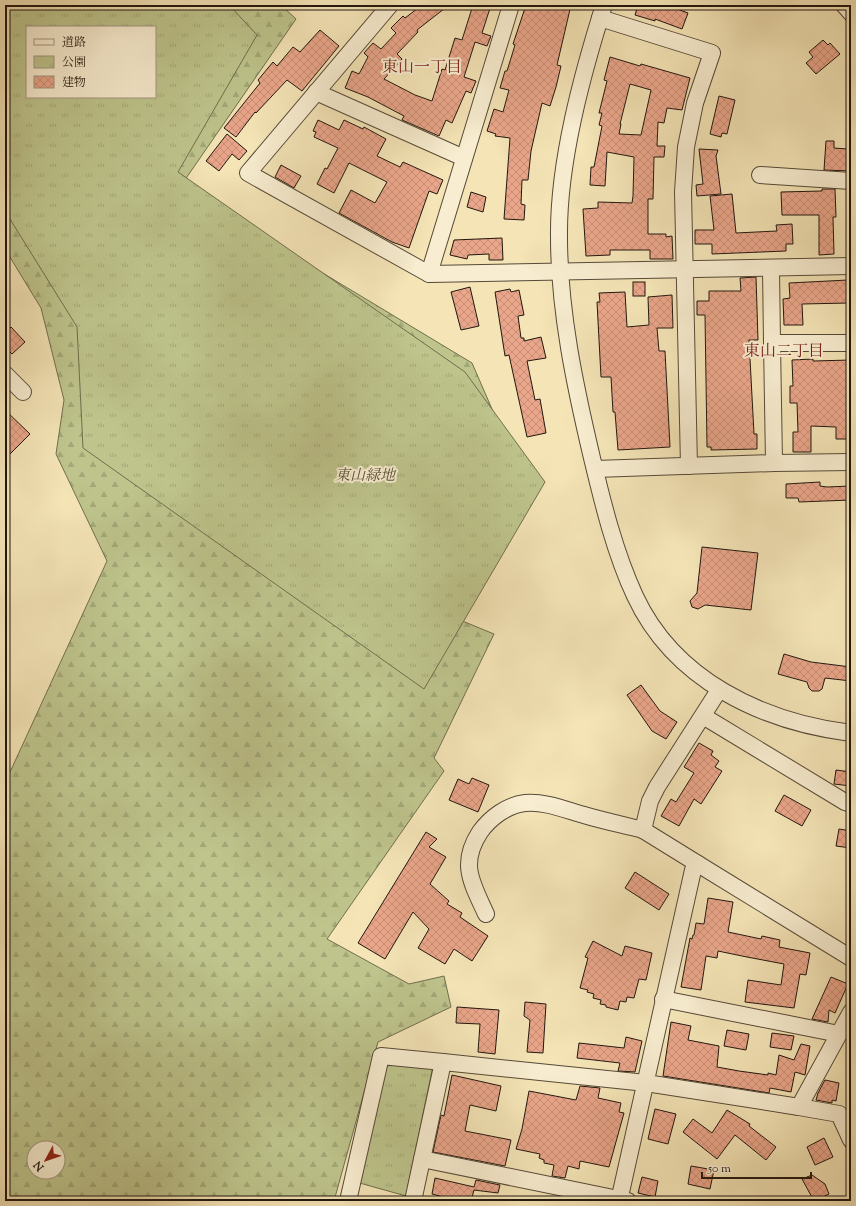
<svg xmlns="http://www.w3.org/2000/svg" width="856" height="1206" viewBox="0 0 856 1206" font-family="'Sorts Mill Goudy','Noto Serif JP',serif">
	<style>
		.forest { fill: url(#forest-firs); stroke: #706e4d; fill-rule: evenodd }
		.park { fill: url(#park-tufts); stroke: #706e4d; fill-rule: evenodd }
		.building { fill: url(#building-cross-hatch); stroke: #22170e; fill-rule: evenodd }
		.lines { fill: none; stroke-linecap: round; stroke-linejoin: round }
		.minor-casing { stroke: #564a38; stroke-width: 18 }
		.minor { stroke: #f8edd0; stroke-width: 16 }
		.labels { text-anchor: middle; stroke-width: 4; stroke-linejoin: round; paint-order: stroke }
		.park-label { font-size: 15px; font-style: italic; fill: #59543a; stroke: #f8edd0 }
		.neighbourhood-label { font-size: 16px; fill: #7a1f14; stroke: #f8edd0 }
	</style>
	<defs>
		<pattern id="forest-firs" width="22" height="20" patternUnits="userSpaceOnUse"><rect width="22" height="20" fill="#bec48c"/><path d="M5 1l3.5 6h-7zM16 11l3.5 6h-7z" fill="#a3a878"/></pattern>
		<pattern id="park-tufts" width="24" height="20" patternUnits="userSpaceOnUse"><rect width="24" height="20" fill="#bec48c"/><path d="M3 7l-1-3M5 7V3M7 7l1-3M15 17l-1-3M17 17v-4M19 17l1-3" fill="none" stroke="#a3a878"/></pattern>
		<pattern id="building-cross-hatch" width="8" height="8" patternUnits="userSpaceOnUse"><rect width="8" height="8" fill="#eaa68a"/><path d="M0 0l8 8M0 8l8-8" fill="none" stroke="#c88e76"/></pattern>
	</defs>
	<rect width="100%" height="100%" fill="#f4e4b6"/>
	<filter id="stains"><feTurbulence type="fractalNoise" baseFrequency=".005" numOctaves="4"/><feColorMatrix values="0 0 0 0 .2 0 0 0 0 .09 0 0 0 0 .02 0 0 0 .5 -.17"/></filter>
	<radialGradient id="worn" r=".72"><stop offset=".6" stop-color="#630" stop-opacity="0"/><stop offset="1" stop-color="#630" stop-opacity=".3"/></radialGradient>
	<path class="forest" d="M5,5H281L296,19L180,187L472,363L528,492L348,574L494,634L434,758L444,771L327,939L409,984L444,976L451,1007L378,1042L334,1201H5V778L11,770L107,561L56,454L64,400L41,308L5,249ZM27,27H155V97H27ZM34,1148H58V1172H34Z"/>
	<g class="park">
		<path d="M5,5H229L257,35L178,172L465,372L545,482L424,689L83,448L77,327L5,211ZM27,27H155V97H27Z"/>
		<path d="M386,1060L433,1066L406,1196L356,1182Z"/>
	</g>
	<g class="building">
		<path d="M422,5H449L417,30L418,32L397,54L402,59L384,79L415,95L432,101L442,69L445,70L455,38L462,40L473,5H491L482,33L491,36L487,46L475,42L464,77L476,81L471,93L466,91L452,123L446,120L439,136L402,120L404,116L368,97L345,88L352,71L359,74L368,57L364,53L373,43L381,49L396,33L391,28L403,16L405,18Z"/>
		<path d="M526,5H571L557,65L561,66L556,87L550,106L542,103L531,151L528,180H522L521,204L525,205L524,220L504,219L510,138L495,136L496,134L487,131L494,109L503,112L509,90L500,88L505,71H507L515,45L513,44Z"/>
		<path d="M638,5H666L688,13L682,29L655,19V21L635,15Z"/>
		<path d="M320,30L339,46L302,91L287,80L256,113L255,112L236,137L224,128L260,83L258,80L273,62L277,66L293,47L300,52Z"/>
		<path d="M823,40L828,45L830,43L840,54L816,74L806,63L813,57L809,52Z"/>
		<path d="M610,57L640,66L641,64L690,78L682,110L667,108L664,123L658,122L657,146H665L664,157H654L653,199H648V234H666V237L672,236L673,259H650V250H610V255L586,256L583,209L598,208V202L632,203L633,196L634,157L607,152L605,186L590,185L591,167H594L602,126L599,125L602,113H599L607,81L604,80ZM630,84L651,90L641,135L619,134L621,124H620Z"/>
		<path d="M719,96L735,100L727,134L722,133L721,137L710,134Z"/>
		<path d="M318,120L339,130L344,120L363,129L364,127L386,139L377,156L400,167L403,162L443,180L437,194L429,191L409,248L392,242L339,213L351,190L375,203L387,182L349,163L334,193L317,184L325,168L327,169L338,148L314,137L316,132L313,131Z"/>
		<path d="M227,134L247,151L239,160L232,154L219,171L206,161Z"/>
		<path d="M826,141H834V148L847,149V161L851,162V171L824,170Z"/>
		<path d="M699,149L718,150L716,156L721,194L697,196L696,185L703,184Z"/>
		<path d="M281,165L301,176L294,188L275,177Z"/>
		<path d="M822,189H835L836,217H833L834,254L819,255V215H782L781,192L822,191Z"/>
		<path d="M471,192L486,197L483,212L467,207Z"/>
		<path d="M732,194L736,233L777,231L776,225L792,224L793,244H786V251L712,254V244H695V230H714L710,196Z"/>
		<path d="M502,238L503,260H489V254L468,255L467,259L450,255L454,240Z"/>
		<path d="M756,277L758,340H749L754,434H757V449L711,450V447H707L705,315H697V301H709V291H741L740,278Z"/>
		<path d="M848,280L849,303L802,304L803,325H784L783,299L790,298L789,283Z"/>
		<rect x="633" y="282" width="12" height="14"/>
		<path d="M470,287L479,326L461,330L451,292Z"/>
		<path d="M510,289L511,292L519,290L524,315L518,316L521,338H524V341L541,337L546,358L527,361L535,400L540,399L546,433L527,437L509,355L505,356L495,292Z"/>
		<path d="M625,292L627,327L649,325L648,297L672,295L673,328H657L659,351H665L670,447L618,450L615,412H613L611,377H601L597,302H600L599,293Z"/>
		<path d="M11,327L25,342L12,354L5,347V333Z"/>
		<path d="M813,359V361L851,360V439H836V427L811,426V452H793V432H798L797,403H790V386H793L792,360Z"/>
		<path d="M5,410L30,434L5,459Z"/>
		<path d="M820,482V486L827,487L851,486V500L799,502L798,498H786V484Z"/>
		<path d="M702,547L758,553L751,610L705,605L698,609L692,607L690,601L697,593Z"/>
		<path d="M784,654L811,662L851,667V681L825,678L822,689L819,691H812L809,688L807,682L778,674Z"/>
		<path d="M641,685L660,711L677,722L666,739L652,731L627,695Z"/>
		<path d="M699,743L713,751L711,755L719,761L715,767L722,771L701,804L694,799L679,826L661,816L671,799L676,802L694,773L684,767Z"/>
		<path d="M836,770L851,772V786L834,784Z"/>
		<path d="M472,778L489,785L478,812L449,800L458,779L469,784Z"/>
		<path d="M784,795L811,810L802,826L775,811Z"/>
		<path d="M839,829L851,831V848L836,846Z"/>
		<path d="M426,832L437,839L429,847L446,857L430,884L449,901L447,904L462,913L460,917L488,936L472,961L454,949L445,964L418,948L429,929L413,912L385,959L358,943Z"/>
		<path d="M635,872L669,894L659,910L625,888Z"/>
		<path d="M708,898L733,902L728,932L761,939L762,936L780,940L779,947L810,953L806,975L800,974L794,1008L745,1002L748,980L781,985L784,964L747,957L718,951L717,958L706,956L701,990L681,987L690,938L692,939L693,935H694L696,923L704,924Z"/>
		<path d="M593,941L622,956L625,946L652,953L646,980L639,979L634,998L627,997L626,1002L620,1001L618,1010L606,1007V1005L600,1004L601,1000L593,998L594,994L587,992L588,990L580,988L588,958L585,957Z"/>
		<path d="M831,977L848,984L835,1013L829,1010L828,1022L812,1019Z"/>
		<path d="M525,1002L546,1004L543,1053L527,1052L530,1020L524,1016Z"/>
		<path d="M457,1007L499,1010L495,1054L478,1052L480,1024L456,1023Z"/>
		<path d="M671,1022L691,1026L688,1040L719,1046L717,1067L739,1071L768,1075V1073L776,1075L779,1055L794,1060L801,1044L810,1046L805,1075L795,1072L791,1092L770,1088L769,1093L663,1076Z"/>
		<path d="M727,1030L749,1034L746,1050L724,1046Z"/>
		<path d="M772,1033L794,1036L791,1050L770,1047Z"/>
		<path d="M626,1037L642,1041L635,1072L618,1071L620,1063L577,1058L579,1043L624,1048Z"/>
		<path d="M452,1075L501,1086L496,1111L470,1105L465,1131L511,1140L505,1166L433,1152L441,1115L444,1116Z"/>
		<path d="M825,1080L839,1083L836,1101L832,1100V1103L816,1100L818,1093Z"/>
		<path d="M580,1086L600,1088L598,1098L621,1103L619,1112L624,1113L609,1167L580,1161L579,1169L568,1166L565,1178L552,1176L554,1165L544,1163V1160L539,1158L540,1154L516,1149L522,1129L529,1091L576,1100Z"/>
		<path d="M655,1109L676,1114L668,1144L648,1139Z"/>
		<path d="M727,1110L750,1124L749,1126L776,1147L766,1160L735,1135L717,1159L683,1132L693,1119L712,1133Z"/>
		<path d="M824,1138L833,1157L815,1165L807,1147Z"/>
		<path d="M691,1166L714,1170L710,1189L688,1184Z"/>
		<path d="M812,1175L825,1184L829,1194L814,1201L802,1179Z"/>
		<path d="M642,1177L658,1181L655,1197L638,1193Z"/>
		<path d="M435,1178L474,1187L476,1180L500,1185L498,1193L474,1190L471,1201H456V1200L432,1194Z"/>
	</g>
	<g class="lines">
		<defs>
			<g id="minor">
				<path d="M390,5L248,173L429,274L851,266"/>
				<path d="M604,5C582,75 558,163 559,237C559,311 575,386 592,458C603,504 615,553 635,596C674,680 762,722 851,733"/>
				<path d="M844,5L851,13"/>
				<path d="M600,18L712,53L695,103L686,147L683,192L689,466"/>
				<path d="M316,92L464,158"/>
				<path d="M760,175L851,181"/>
				<path d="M771,268L772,343H851"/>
				<path d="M429,274L511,5"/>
				<path d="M772,343L774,463L851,462"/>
				<path d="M5,374L23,392"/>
				<path d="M595,469L774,463"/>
				<path d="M703,716L845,802L851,804"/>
				<path d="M698,864L643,830L650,801L657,787L719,690"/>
				<path d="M486,914C472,883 459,864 480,832C490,818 507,805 525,803C544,801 566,810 584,815C604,821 624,825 643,830"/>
				<path d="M663,999L839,1034"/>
				<path d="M799,1107L839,1114L851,1140"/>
				<path d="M422,1159L628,1201"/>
				<path d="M348,1201L381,1056L443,1062"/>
				<path d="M413,1201L443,1062L646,1083L799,1107L851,1012"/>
				<path d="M619,1201L693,870L698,864L851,958"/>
			</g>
		</defs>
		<use href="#minor" class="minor-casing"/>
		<use href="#minor" class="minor"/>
	</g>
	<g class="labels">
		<g class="park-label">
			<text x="365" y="480">東山緑地</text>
		</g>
		<g class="neighbourhood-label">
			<text x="422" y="72">東山一丁目</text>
			<text x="784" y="356">東山二丁目</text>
		</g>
	</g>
	<rect width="856" height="1206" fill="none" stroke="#f4e4b6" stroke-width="20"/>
	<rect x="6" y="6" width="844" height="1194" fill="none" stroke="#22170e" stroke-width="2"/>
	<rect x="10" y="10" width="836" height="1186" fill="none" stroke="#22170e"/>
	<rect x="26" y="26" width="130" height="72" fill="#f8edd0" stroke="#a29782"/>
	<rect x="34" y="39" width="20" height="6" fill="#f8edd0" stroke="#a29782"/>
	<text x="62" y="46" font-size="12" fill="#22170e">道路</text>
	<rect x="34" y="56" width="20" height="12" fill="url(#park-tufts)" stroke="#a29782"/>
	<text x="62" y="66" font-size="12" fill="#22170e">公園</text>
	<rect x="34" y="76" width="20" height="12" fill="url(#building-cross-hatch)" stroke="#a29782"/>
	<text x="62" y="86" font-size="12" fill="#22170e">建物</text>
	<g transform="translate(46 1160) rotate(230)"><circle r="19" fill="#f8edd0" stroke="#a29782"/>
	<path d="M0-3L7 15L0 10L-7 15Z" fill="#8f2418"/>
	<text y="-6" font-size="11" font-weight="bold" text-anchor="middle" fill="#22170e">N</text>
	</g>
	<path d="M702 1172v6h109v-6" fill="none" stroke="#22170e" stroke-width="2"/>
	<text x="708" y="1172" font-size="12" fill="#22170e" stroke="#f8edd0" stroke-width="3" paint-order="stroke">50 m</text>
	<rect width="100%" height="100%" filter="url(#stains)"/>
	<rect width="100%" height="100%" fill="url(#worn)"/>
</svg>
